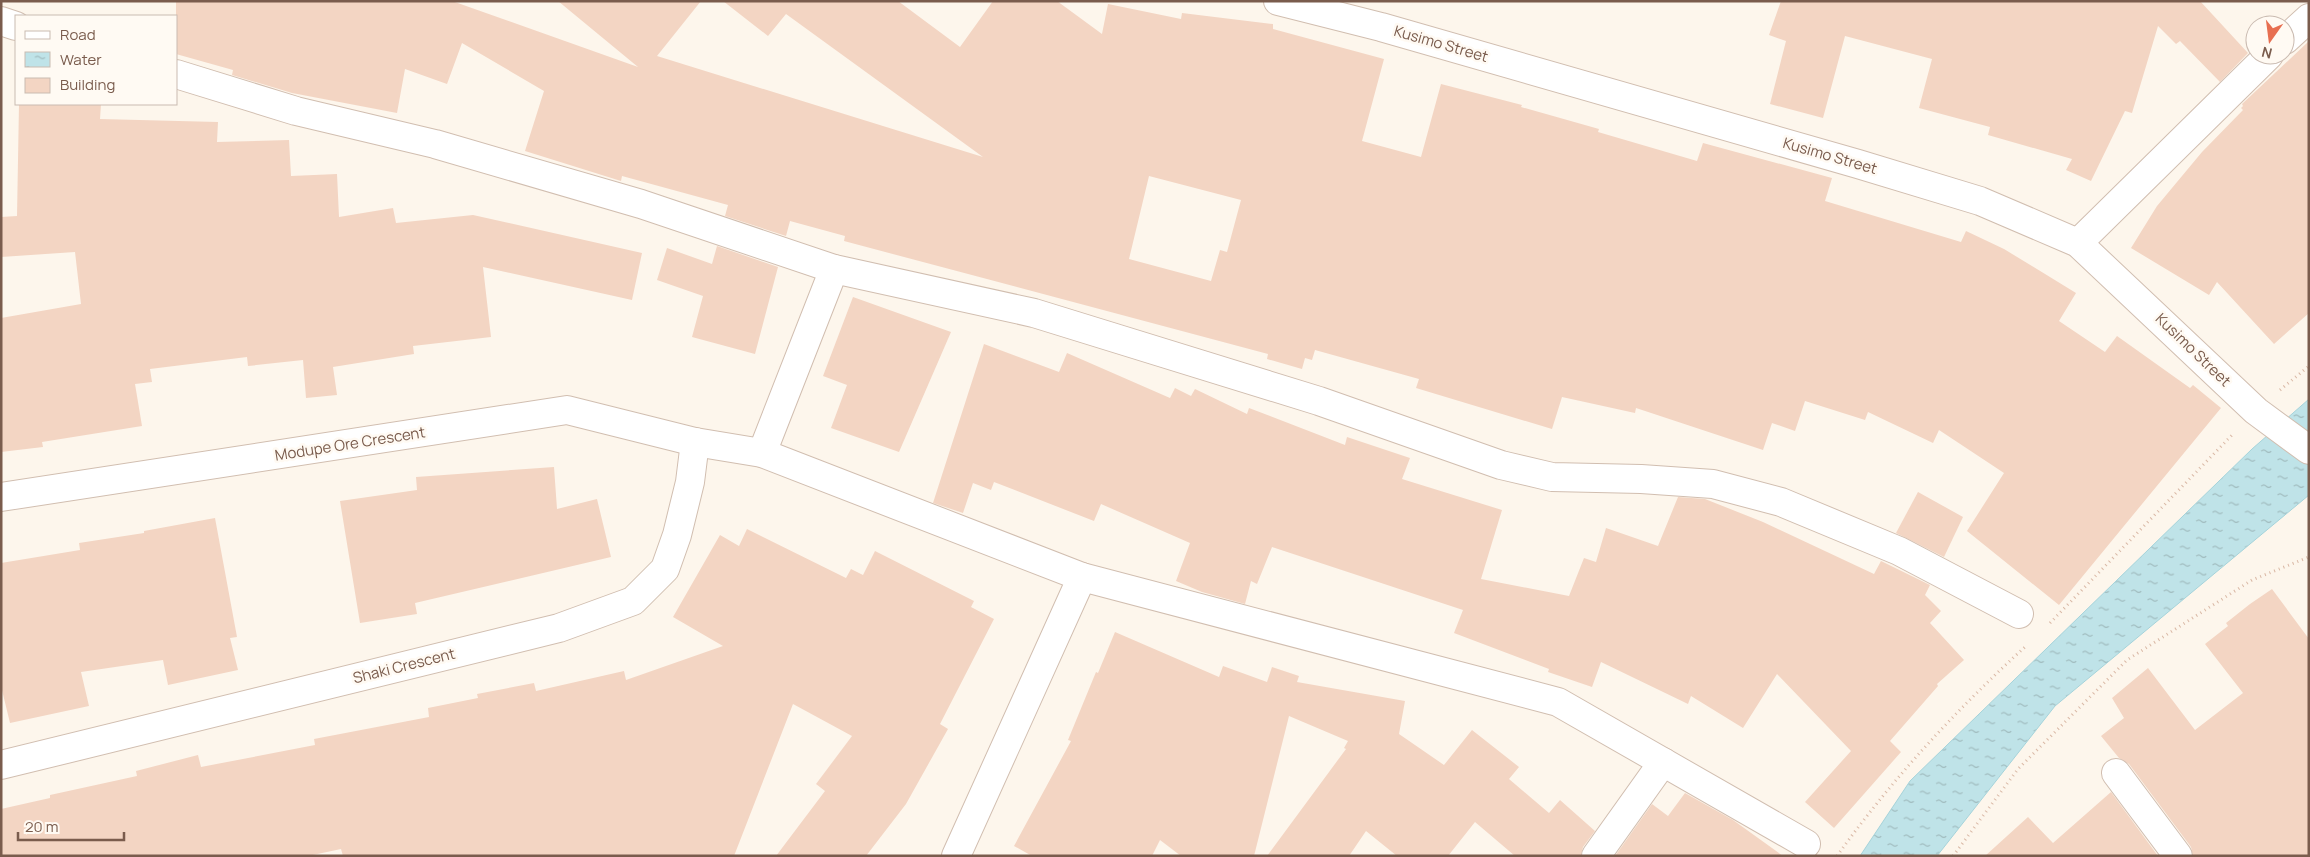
<svg xmlns="http://www.w3.org/2000/svg" width="2310" height="857" viewBox="0 0 2310 857" font-family="Manrope,sans-serif">
	<style>
		.water { fill: url(#water-ripples); stroke: #a5d3da }
		.building { fill: #f3d5c3; fill-rule: evenodd }
		.lines { fill: none; stroke-linecap: round; stroke-linejoin: round }
		.minor-casing { stroke: #d1beb0; stroke-width: 30 }
		.path { stroke: #d9b8a5; stroke-width: 3; stroke-dasharray: 1 4; stroke-linecap: butt }
		.minor { stroke: #fff; stroke-width: 28 }
		.labels { text-anchor: middle; stroke-width: 5; stroke-linejoin: round; paint-order: stroke }
		.street-label { font-size: 15px; fill: #7a5c4d; stroke: #fffaf3 }
	</style>
	<defs>
		<pattern id="water-ripples" width="26" height="14" patternUnits="userSpaceOnUse" patternTransform="scale(1.25)"><rect width="26" height="14" fill="#bfe3e8"/><path d="M2 4q2-2 4 0t4 0M15 11q2-2 4 0t4 0" fill="none" stroke="#a0bbbe"/></pattern>
	</defs>
	<rect width="100%" height="100%" fill="#fdf6ec"/>
	<path class="water" d="M2309,399V495L2055,706L1937,856H1860L1910,781L2252,449Z"/>
	<g class="building">
		<path d="M176,1H452L638,67L558,1H701L657,56L983,157L786,14L768,36L723,1H898L960,47L993,1H1057L1102,34L1108,4L1181,19L1182,13L1273,24V29L1384,59L1362,141L1421,157L1441,84L1522,105L1521,107L1599,129L1598,132L1697,161L1703,143L1832,178L1825,201L1961,242L1966,231L2004,249L2076,293L2059,321L2105,352L2117,336L2190,388L2193,385L2221,408L2059,605L1967,531L2004,473L1939,430L1933,443L1868,412L1865,420L1805,401L1795,431L1772,423L1763,450L1636,408L1635,413L1562,397L1552,429L1416,388L1419,379L1315,350L1312,360L1305,358L1302,369L1267,359L1268,354L844,241L845,236L790,221L786,236L725,216L728,205L622,176L621,181L525,151L544,91L462,43L447,84L405,69L397,113L292,93L232,75L233,70L176,54ZM1149,176L1241,200L1227,252L1220,250L1211,281L1129,259Z"/>
		<path d="M1781,1H2200L2248,53L2220,82L2180,41L2176,44L2158,26L2132,113L2125,111L2091,181L2066,170L2072,159L1988,135L1990,127L1919,108L1932,59L1845,36L1823,118L1770,104L1786,41L1769,35Z"/>
		<path d="M2309,41V313L2274,344L2217,282L2209,295L2131,248L2157,206L2202,152L2243,110L2241,108L2243,106L2242,104Z"/>
		<path d="M19,104H101L100,119L218,122L217,142L289,140L291,176L337,174L339,217L393,208L396,223L473,215L642,253L632,300L483,267L491,337L413,346L414,354L333,367L337,395L306,398L303,360L248,366L247,357L150,369L152,382L135,384L142,426L42,442L43,447L1,452V318L81,304L75,252L1,257V217L17,216Z"/>
		<path d="M717,246L778,267L755,354L692,337L703,296L657,280L667,248L712,264Z"/>
		<path d="M853,297L951,332L899,452L831,428L847,385L823,376Z"/>
		<path d="M984,344L1059,372L1067,353L1170,398L1175,388L1191,396L1195,389L1247,414L1249,408L1345,445L1347,437L1410,458L1402,479L1502,510L1481,579L1569,596L1584,558L1596,562L1606,528L1658,546L1678,497L1705,499L1763,522L1874,574L1881,561L1930,585L1925,595L1941,611L1930,623L1964,660L1937,684L1938,686L1890,741L1901,752L1834,828L1805,802L1851,751L1777,674L1743,728L1691,696L1688,704L1601,662L1592,687L1548,672L1549,669L1454,633L1463,610L1272,547L1257,584L1251,581L1245,604L1202,592L1176,581L1190,543L1101,504L1094,521L994,482L991,490L973,483L963,513L933,503Z"/>
		<path d="M554,467L557,509L597,499L611,557L415,603L417,614L360,623L340,501L417,490L416,477Z"/>
		<path d="M1918,492L1963,517L1944,557L1896,533Z"/>
		<path d="M215,518L237,637L230,638L238,670L168,685L163,660L81,672L89,706L10,723L1,686V563L80,550L79,543L144,533V531Z"/>
		<path d="M747,529L846,578L851,569L863,575L875,551L974,601L971,607L994,619L940,724L948,729L906,804L866,856H776L825,791L816,784L852,736L793,704L734,856H343L341,849L308,856H1V809L50,798V795L137,776L136,771L198,755L201,767L315,745L314,739L429,717L428,708L478,698L477,694L534,683L536,691L624,671L626,680L723,646L673,617L720,535L739,546Z"/>
		<path d="M2272,589L2309,639V856H2193L2191,847L2129,764L2119,758L2101,736L2124,718L2112,698L2148,668L2195,730L2243,693L2205,644L2228,626L2226,623L2250,604Z"/>
		<path d="M1115,632L1219,677L1223,666L1267,682L1272,667L1299,676L1297,682L1405,701L1399,734L1444,765L1472,730L1519,767L1509,779L1549,813L1560,800L1595,831L1583,847L1581,856H1515L1475,822L1448,856H1397L1366,831L1349,856H1267L1346,749L1344,748L1348,741L1289,716L1254,856H1181L1160,840L1152,856H1032L1014,846L1071,741L1068,740L1096,672L1098,673Z"/>
		<path d="M2111,792L2158,856H1985L2028,817L2053,843Z"/>
		<path d="M1685,793L1733,820L1783,856H1615L1652,804L1668,816Z"/>
	</g>
	<g class="lines">
		<defs>
			<g id="minor">
				<path d="M1278,1L1381,27L1858,164L1980,201L2078,243L2256,411L2309,450"/>
				<path d="M1,21L16,26"/>
				<path d="M2285,40L2309,18"/>
				<path d="M176,74L296,111L435,144L641,204L834,269L1034,313L1319,401L1501,465L1552,477L1641,479L1713,484L1781,502L1899,551L2019,614"/>
				<path d="M2078,243L2269,55"/>
				<path d="M762,453L834,269"/>
				<path d="M1,497L567,410L695,442L762,453L1082,577L1558,702L1806,844"/>
				<path d="M1,765L559,628L633,601L665,569L677,535L690,482L695,442"/>
				<path d="M2116,773L2178,856"/>
				<path d="M956,856L1082,577"/>
				<path d="M1596,856L1663,762"/>
			</g>
		</defs>
		<use href="#minor" class="minor-casing"/>
		<g class="path">
			<path d="M2280,390L2309,366"/>
			<path d="M2050,623L2234,433"/>
			<path d="M1837,856C1892,779 1956,710 2026,646"/>
			<path d="M1953,856L2018,769L2127,660L2252,580L2309,557"/>
		</g>
		<use href="#minor" class="minor"/>
	</g>
	<g class="labels">
		<g class="street-label">
			<text transform="translate(1441 44) rotate(16)" y="5">Kusimo Street</text>
			<text transform="translate(1830 156) rotate(16)" y="5">Kusimo Street</text>
			<text transform="translate(2193 350) rotate(44)" y="5">Kusimo Street</text>
			<text transform="translate(350 444) rotate(-9)" y="5">Modupe Ore Crescent</text>
			<text transform="translate(404 666) rotate(-14)" y="5">Shaki Crescent</text>
		</g>
	</g>
	<rect width="2310" height="857" fill="none" stroke="#7a5c4d" stroke-width="5"/>
	<rect x="15" y="15" width="162" height="90" fill="#fffaf3" stroke="#cabbb1"/>
	<rect x="25" y="31" width="25" height="8" fill="#ffffff" stroke="#cabbb1"/>
	<text x="60" y="40" font-size="15" fill="#7a5c4d">Road</text>
	<rect x="25" y="52" width="25" height="15" fill="url(#water-ripples)" stroke="#cabbb1"/>
	<text x="60" y="65" font-size="15" fill="#7a5c4d">Water</text>
	<rect x="25" y="78" width="25" height="15" fill="#f3d5c3" stroke="#cabbb1"/>
	<text x="60" y="90" font-size="15" fill="#7a5c4d">Building</text>
	<g transform="translate(2270 40) rotate(194)"><circle r="24" fill="#fffaf3" stroke="#cabbb1"/>
	<path d="M0-4L9 19L0 12L-9 19Z" fill="#e76f51"/>
	<text y="-8" font-size="14" font-weight="bold" text-anchor="middle" fill="#7a5c4d">N</text>
	</g>
	<path d="M18 832v8h106v-8" fill="none" stroke="#7a5c4d" stroke-width="2.5"/>
	<text x="25" y="832" font-size="15" fill="#7a5c4d" stroke="#fffaf3" stroke-width="4" paint-order="stroke">20 m</text>
</svg>
